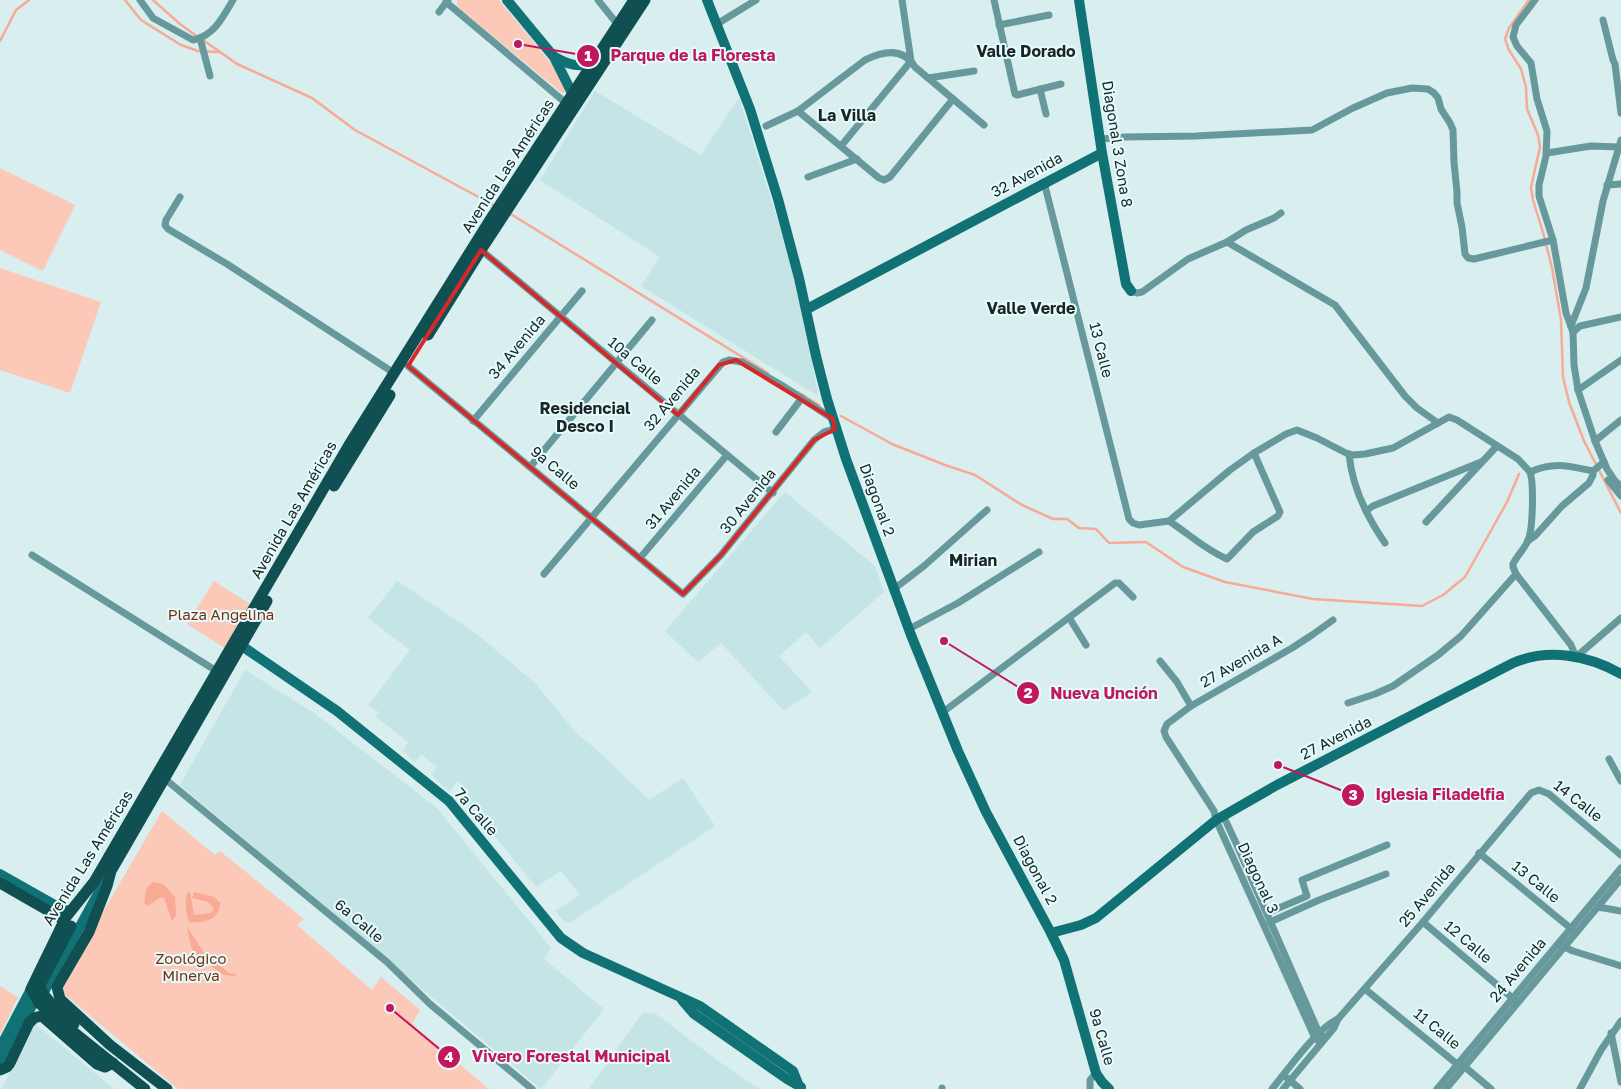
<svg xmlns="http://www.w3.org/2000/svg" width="1621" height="1089" viewBox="0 0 1621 1089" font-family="'Golos Text',sans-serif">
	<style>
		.built { fill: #c4e4e5 }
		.green { fill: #fcc9b9 }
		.water { fill: #f7ab94 }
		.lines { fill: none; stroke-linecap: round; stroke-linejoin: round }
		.stream { stroke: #f7ab94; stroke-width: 2.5 }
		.street { stroke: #67999c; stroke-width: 7 }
		.secondary { stroke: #117276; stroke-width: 10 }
		.primary { stroke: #105053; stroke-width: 11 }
		.marked { fill: none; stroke: #d62828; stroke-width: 4; stroke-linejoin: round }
		.labels { text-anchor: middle; stroke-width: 4; stroke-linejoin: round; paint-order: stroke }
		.street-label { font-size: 15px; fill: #1c2424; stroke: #e5fcfd }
		.park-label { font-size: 15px; fill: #7e2d11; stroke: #e5fcfd }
		.neighbourhood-label { font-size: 16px; font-weight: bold; fill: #1c2424; stroke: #e5fcfd }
		.leader { fill: none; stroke: #c2185b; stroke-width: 2 }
		.callout-dot { fill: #c2185b; stroke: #e5fcfd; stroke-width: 2 }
		.mark-label { font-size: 15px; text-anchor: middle; font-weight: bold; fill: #fff }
		.callout-label { font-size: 16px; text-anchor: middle; font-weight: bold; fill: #c2185b; stroke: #e5fcfd; stroke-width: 4; stroke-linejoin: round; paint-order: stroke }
	</style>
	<rect width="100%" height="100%" fill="#d8eeef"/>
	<g class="built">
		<path d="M595,91L701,155L739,98L797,281L807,329L818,396L641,286L660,257L540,180Z"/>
		<path d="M785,492L875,566L884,592L820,648L806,632L779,656L812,692L784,711L721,643L698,662L665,631Z"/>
		<path d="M397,581L474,632L535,683L577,734L597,750L649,800L683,778L715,826L569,923L565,922L555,911L580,895L561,871L536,887L497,839L462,802L468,791L457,781L450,792L431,775L437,767L421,754L415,762L403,751L408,742L376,717L379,712L368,706L410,650L368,618Z"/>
		<path d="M245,670L314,713L437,808L551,948L544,959L604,1009L541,1089L180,785Z"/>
		<path d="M643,1012L656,1014L721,1063L759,1089H589Z"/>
		<path d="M34,1023L114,1089H2Z"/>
	</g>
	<g class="green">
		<path d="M457,0H499L563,78L567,92L562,93L460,9L457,5Z"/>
		<path d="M0,168L75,205L43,271L0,250Z"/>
		<path d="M0,268L101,302L70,393L0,370Z"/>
		<path d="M214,581L255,607L228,650L187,624Z"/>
		<path d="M162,811L215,855L220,851L304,919L297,925L372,990L381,977L420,1010L412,1024L489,1089H178L64,994L63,980Z"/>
		<path d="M0,986L19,998L17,999L0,1035Z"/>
	</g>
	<g class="water">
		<path d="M153,882L163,884L175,897L176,915L172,921L164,898H160L147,906L144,903L146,889Z"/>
		<path d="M190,892L194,915L211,913L214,909L208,902L192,898L194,892L214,897L220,903C220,920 203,924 189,922C186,912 184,902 187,893Z"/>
		<path d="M187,927L205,954L229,973L237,974L235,976L224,975L196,955L191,947Z"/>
	</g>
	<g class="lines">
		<g class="stream">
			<path d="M125,0L141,20L181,45L198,51L218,52"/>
			<path d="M153,0L180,24L198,37"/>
			<path d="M1529,0L1509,28L1505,39L1509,50L1521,69L1526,87L1527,109L1538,135L1540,147L1531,187L1533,200L1544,236L1552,268L1561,320L1563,377L1569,402L1584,441L1621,513"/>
			<path d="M203,40L237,64L312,98L355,130L495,206"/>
			<path d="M0,41L16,10L29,0"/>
			<path d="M509,213L768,373"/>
			<path d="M798,392L819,405"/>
			<path d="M841,416L892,444L945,465L975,475L1022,505L1053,519H1067L1079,528L1096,529L1109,543L1146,542L1183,567L1225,582L1313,599L1422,606L1443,595L1465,577L1507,502L1519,474"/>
		</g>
		<g class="street">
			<path d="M140,0L153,18L193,40C214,36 223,17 233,0"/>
			<path d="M598,0L618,25"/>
			<path d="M994,0L1015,94L1017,95L1061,84"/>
			<path d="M1535,0L1516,25L1513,37L1517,46L1531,63L1537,99L1547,131L1546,156L1539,185V196L1553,240L1566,313L1573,332L1574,365L1578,390L1595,441L1607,469L1615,481L1621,486"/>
			<path d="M446,2L567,104"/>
			<path d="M439,12L448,0"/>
			<path d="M1603,20L1613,60L1615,64L1621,113"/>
			<path d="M717,24L756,0"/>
			<path d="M999,25L1049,15"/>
			<path d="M200,38L210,76"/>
			<path d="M928,78L974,71"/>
			<path d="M1040,89L1046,114"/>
			<path d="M798,111L879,178L884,180L890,177L953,99"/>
			<path d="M766,126L798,111L865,60C883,51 903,47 915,67L984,125"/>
			<path d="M1101,139L1125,137L1196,136L1312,130L1353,108L1387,93L1412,88L1428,89L1434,93L1438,98L1441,109L1450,123L1453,130L1454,162L1457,192V203L1462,227L1465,254L1468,258L1474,259L1553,240"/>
			<path d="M841,146L911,61L902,0"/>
			<path d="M1547,153L1591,146L1619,147"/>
			<path d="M808,177L857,159"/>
			<path d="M1044,182L1129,519L1133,523L1139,525L1169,521L1230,470L1254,453L1286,434L1297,430L1317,438L1346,453L1353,455L1365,454L1393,448L1449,417L1457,420L1518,459L1530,472C1554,461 1569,466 1593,471"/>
			<path d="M1607,185L1621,184"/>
			<path d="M180,197L166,220L165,225L168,229L227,264L394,373"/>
			<path d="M1227,242L1335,305L1405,396L1417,408L1438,423"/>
			<path d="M481,250L773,493"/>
			<path d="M1131,291L1137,293L1142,292L1188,259L1227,242L1246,230L1274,218L1281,213"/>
			<path d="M1571,326L1586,288L1603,201L1621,140"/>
			<path d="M1573,332L1580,326L1621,317"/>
			<path d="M408,366L683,594L721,555L814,440L824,432L835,429"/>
			<path d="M1578,390L1621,360"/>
			<path d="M473,421L582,291"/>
			<path d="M776,432L802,398"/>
			<path d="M1595,441L1621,420"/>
			<path d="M1349,454C1352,486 1367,517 1385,543"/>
			<path d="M530,467L652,320"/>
			<path d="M1530,472C1534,483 1533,530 1528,540C1525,549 1517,555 1513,564V567L1516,574L1571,645L1576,657L1621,618"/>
			<path d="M1608,480L1621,496"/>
			<path d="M1366,511L1373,506L1481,462"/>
			<path d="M1169,521C1189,534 1204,549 1227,559L1231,555L1253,532L1278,516L1280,512L1254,453"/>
			<path d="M1426,522L1497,446"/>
			<path d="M1528,541L1535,536L1562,506L1589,483L1593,475V471L1604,462"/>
			<path d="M32,555L218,672"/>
			<path d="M640,558L727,455"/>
			<path d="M544,574L723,362L729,360L742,362L783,386L833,419"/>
			<path d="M894,589L924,566L987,510"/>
			<path d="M1070,619L1086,645"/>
			<path d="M909,629L958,603L1039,552"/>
			<path d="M1160,661L1177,682L1191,706"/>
			<path d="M1348,703L1375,694L1393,686L1438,655L1461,636L1516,574"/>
			<path d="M943,712L1115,583H1119L1133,597"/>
			<path d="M1609,759L1621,781"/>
			<path d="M165,779L387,962L430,1004L532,1089"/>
			<path d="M1223,815L1236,843L1319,1033L1325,1038"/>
			<path d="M1479,853L1574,931"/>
			<path d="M1598,907L1621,911"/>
			<path d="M1267,913L1307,896L1302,880L1387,845"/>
			<path d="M1270,922L1319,900L1386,874"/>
			<path d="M1423,922L1516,1001"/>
			<path d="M1562,946L1573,951L1621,966"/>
			<path d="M1365,989L1457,1064L1465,1067L1491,1089"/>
			<path d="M1611,1033L1621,1082"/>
			<path d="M1321,1043L1315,1038L1216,820L1214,811L1166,737L1164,731L1167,724L1191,706L1292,648L1312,635L1333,620"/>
			<path d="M1287,1078L1300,1089"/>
			<path d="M942,1088V1089"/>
			<path d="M1090,1089V1080L1096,1073"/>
			<path d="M1272,1089C1287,1071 1317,1028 1338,1019"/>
			<path d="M1283,1089L1334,1028L1338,1019L1423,922L1531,793L1539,790L1549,794L1621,855"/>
			<path d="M1437,1089L1621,868"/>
			<path d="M1446,1089L1621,879"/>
			<path d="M1580,1089L1601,1050L1621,1021"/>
		</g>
		<g class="secondary">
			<path d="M507,0L554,57L573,95"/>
			<path d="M707,0L750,109L778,199L799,278L816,356L827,399L846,459L911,635L958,751L986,812L1051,933L1064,960L1096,1073L1102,1082L1109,1089"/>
			<path d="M1079,0L1102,153L1126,284L1131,291"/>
			<path d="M555,57C568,65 578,67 593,64"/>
			<path d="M807,309L1102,153"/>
			<path d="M242,646L337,711L449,801L561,938L583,953L700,1006L793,1071L799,1086"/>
			<path d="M0,874L62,909L70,911"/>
			<path d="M1051,933L1081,925L1096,918L1216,820L1277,785L1513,663C1548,648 1588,655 1621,674"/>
			<path d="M45,990L105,881"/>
			<path d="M682,1000L694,1014L787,1079L801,1087"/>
			<path d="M0,1048L31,989"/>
			<path d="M0,1064L33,1004"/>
		</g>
		<g class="primary">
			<path d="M428,335L481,250L645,0"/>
			<path d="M334,486L390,395"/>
			<path d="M0,883L61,918"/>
			<path d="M71,926L40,985C41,998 64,1015 74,1024"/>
			<path d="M42,1016L97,1064L105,1067L113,1063"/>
			<path d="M0,1070L7,1067L10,1063L29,1023L34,1018L48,1014"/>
			<path d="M145,1089L51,1014L39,1003L31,989L66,917L94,882L349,445L490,220L634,0"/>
			<path d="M167,1089L110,1045L60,999L57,987L89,932L107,886L111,871L267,601"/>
		</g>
	</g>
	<path class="marked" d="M481,250L678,415L719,365L736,360L833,419L835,429L814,440L721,555L683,594L408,366Z"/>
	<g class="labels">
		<g class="street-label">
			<text transform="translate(1117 144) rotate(81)" y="5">Diagonal 3 Zona 8</text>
			<text transform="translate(508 166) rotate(-57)" y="5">Avenida Las Américas</text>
			<text transform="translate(1027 175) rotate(-28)" y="5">32 Avenida</text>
			<text transform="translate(517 347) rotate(-50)" y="5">34 Avenida</text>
			<text transform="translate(1101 350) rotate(76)" y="5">13 Calle</text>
			<text transform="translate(635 361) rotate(40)" y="5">10a Calle</text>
			<text transform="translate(672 399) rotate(-50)" y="5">32 Avenida</text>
			<text transform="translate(555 468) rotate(40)" y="5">9a Calle</text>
			<text transform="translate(673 498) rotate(-50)" y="5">31 Avenida</text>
			<text transform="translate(877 500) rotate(70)" y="5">Diagonal 2</text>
			<text transform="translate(748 501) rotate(-51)" y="5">30 Avenida</text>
			<text transform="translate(294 510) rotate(-60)" y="5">Avenida Las Américas</text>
			<text transform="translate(1241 661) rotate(-30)" y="5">27 Avenida A</text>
			<text transform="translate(1336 738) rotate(-27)" y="5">27 Avenida</text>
			<text transform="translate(1578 801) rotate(38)" y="5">14 Calle</text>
			<text transform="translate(476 812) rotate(49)" y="5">7a Calle</text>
			<text transform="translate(88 858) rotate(-58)" y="5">Avenida Las Américas</text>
			<text transform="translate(1035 870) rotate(62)" y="5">Diagonal 2</text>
			<text transform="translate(1258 878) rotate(65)" y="5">Diagonal 3</text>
			<text transform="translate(1536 882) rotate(39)" y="5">13 Calle</text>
			<text transform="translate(1427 895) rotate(-50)" y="5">25 Avenida</text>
			<text transform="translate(359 921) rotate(40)" y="5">6a Calle</text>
			<text transform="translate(1468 942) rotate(40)" y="5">12 Calle</text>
			<text transform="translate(1518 970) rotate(-50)" y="5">24 Avenida</text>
			<text transform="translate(1437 1029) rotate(39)" y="5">11 Calle</text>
			<text transform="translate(1102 1037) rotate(74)" y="5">9a Calle</text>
		</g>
		<g class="park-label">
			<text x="221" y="620">Plaza Angelina</text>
			<text x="191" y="964">Zoológico<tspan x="191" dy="17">Minerva</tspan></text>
		</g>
		<g class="neighbourhood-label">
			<text x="1026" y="57">Valle Dorado</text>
			<text x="847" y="121">La Villa</text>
			<text x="1031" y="314">Valle Verde</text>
			<text x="585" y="414">Residencial<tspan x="585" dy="18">Desco I</tspan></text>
			<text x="973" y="566">Mirian</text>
		</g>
	</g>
	<path class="leader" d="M518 44L588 56M944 641L1028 693M1278 765L1353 795M390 1008L449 1057"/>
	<g class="callout-dot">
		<circle cx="518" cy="44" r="5"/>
		<circle cx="944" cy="641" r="5"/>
		<circle cx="1278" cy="765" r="5"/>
		<circle cx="390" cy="1008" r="5"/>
		<circle cx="588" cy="56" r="12"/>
		<circle cx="1028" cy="693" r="12"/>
		<circle cx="1353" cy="795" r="12"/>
		<circle cx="449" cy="1057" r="12"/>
	</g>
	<g class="mark-label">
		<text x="588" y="61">1</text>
		<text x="1028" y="698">2</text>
		<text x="1353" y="800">3</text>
		<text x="449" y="1062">4</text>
	</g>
	<g class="callout-label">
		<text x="693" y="61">Parque de la Floresta</text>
		<text x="1104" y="699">Nueva Unción</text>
		<text x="1440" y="800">Iglesia Filadelfia</text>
		<text x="571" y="1062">Vivero Forestal Municipal</text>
	</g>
</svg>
